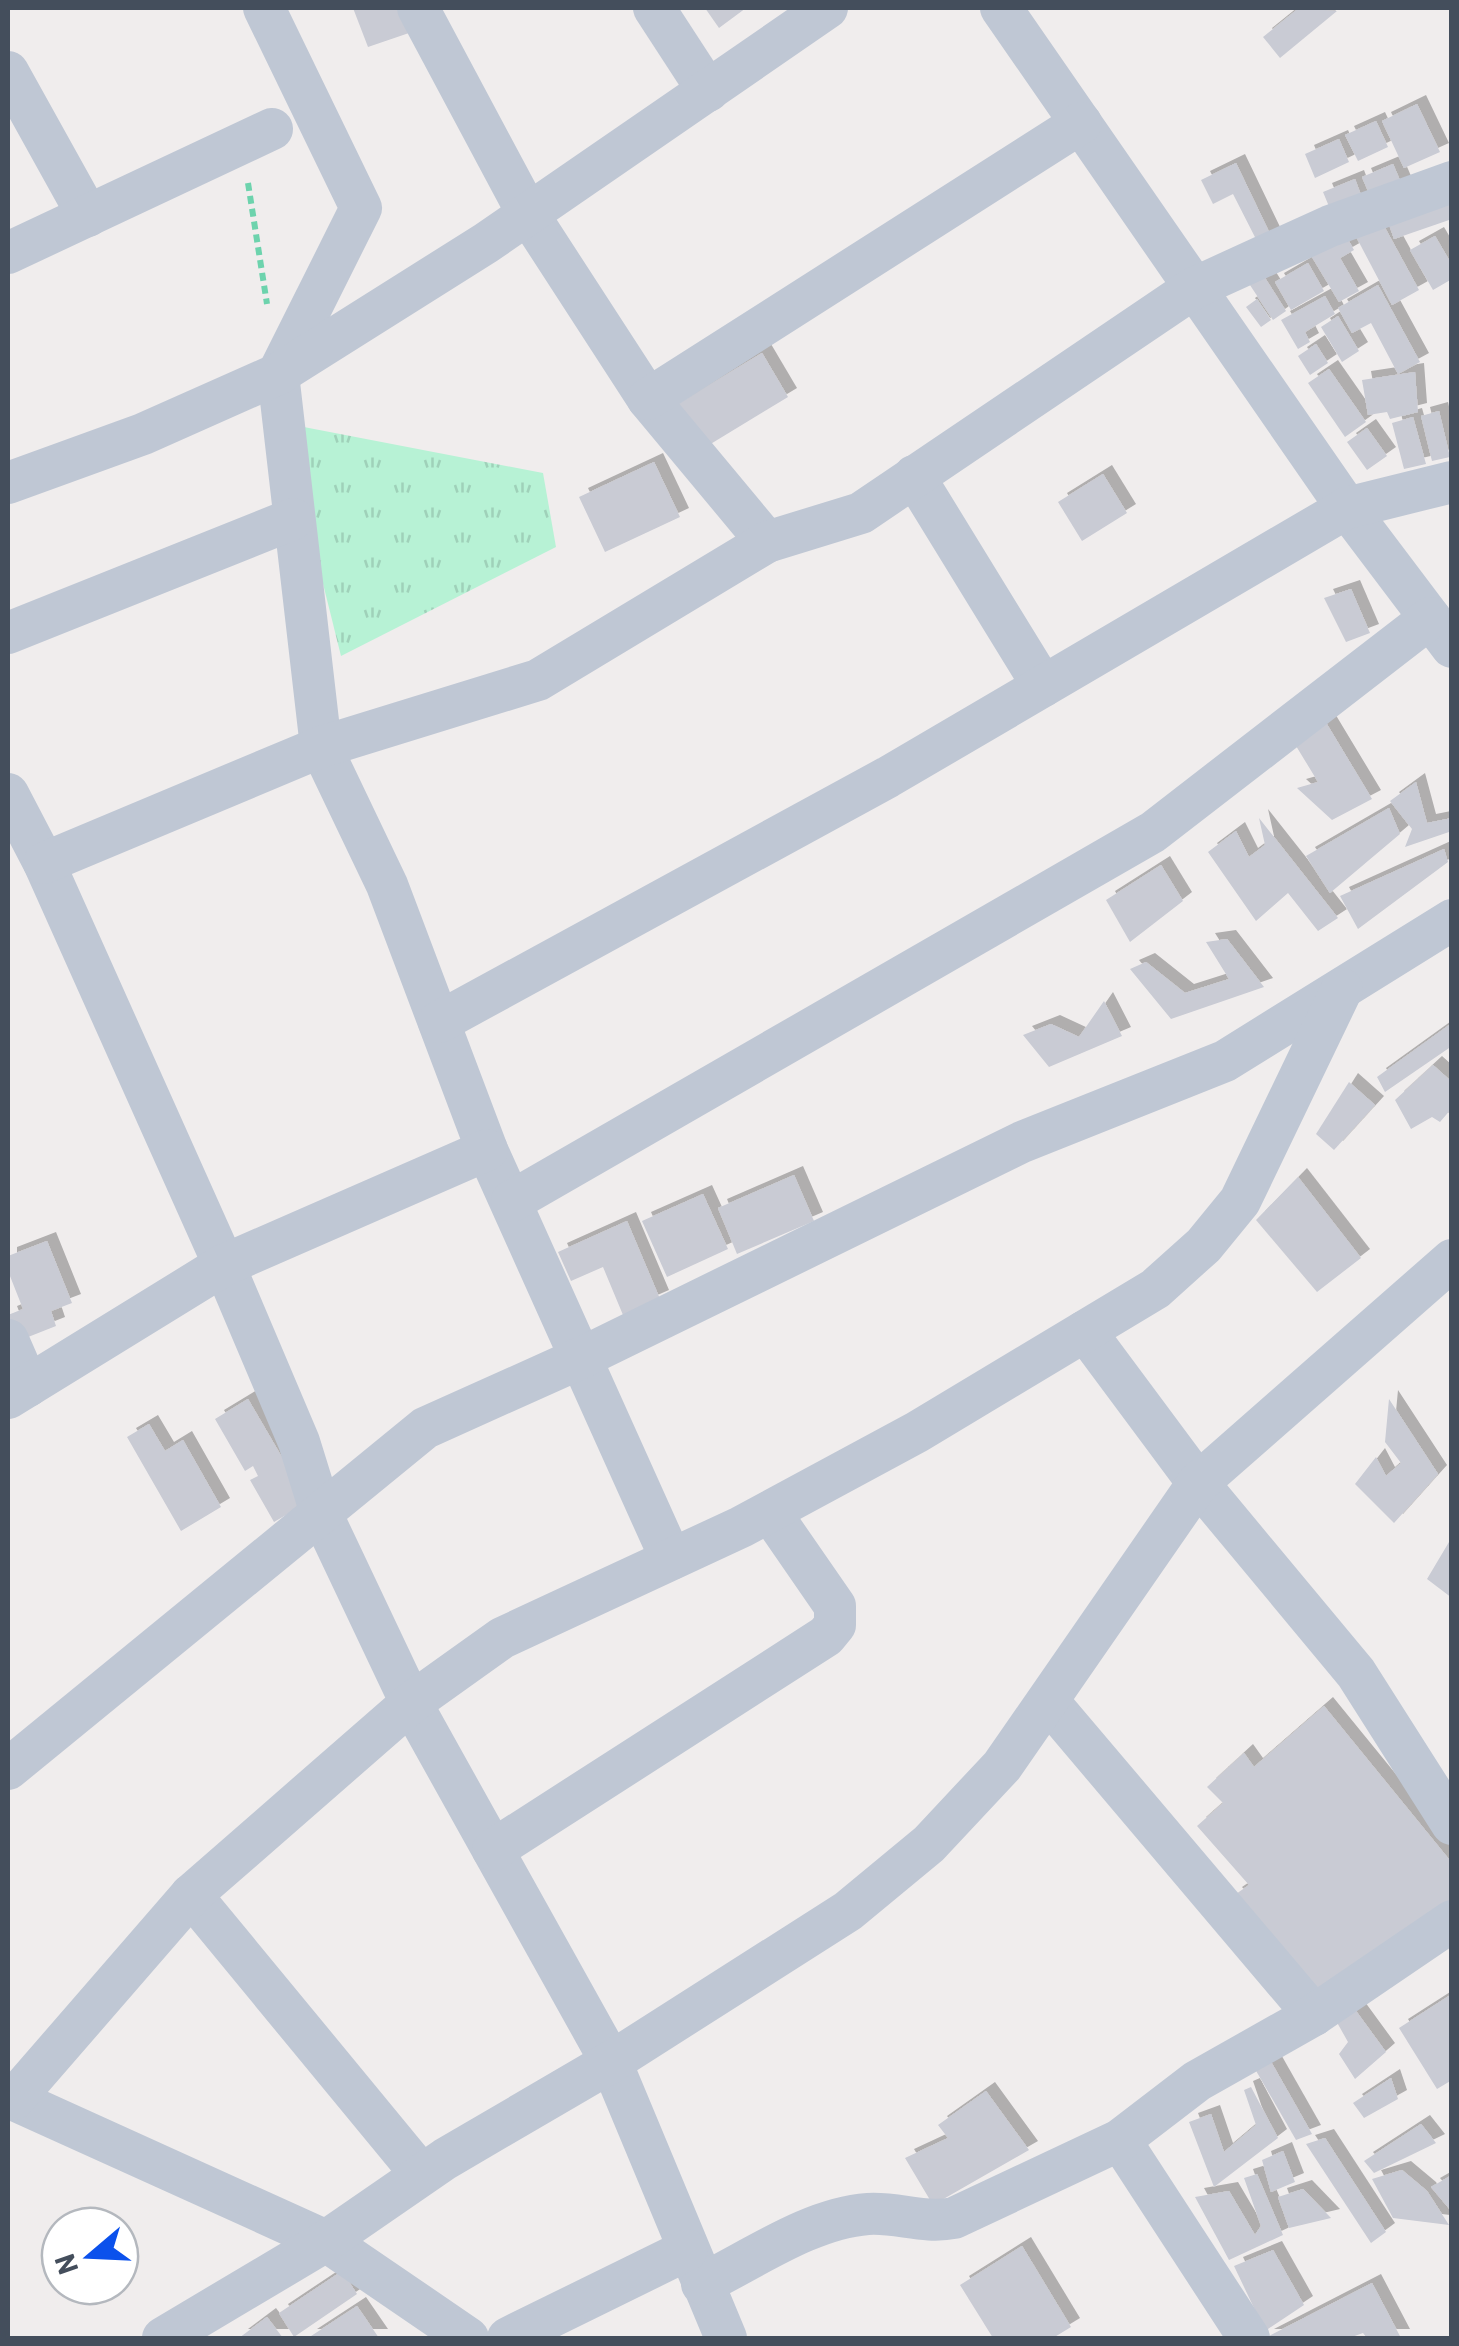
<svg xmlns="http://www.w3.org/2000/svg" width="1459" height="2346" viewBox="0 0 1459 2346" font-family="Barlow,sans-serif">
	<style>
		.park { fill: url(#park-tufts) }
		.building { fill: #c9cbd4; filter: url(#shadow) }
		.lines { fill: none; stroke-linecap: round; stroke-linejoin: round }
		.path { stroke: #6dd3ad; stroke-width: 6; stroke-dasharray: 8 5; stroke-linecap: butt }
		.minor { stroke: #bfc7d4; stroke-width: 42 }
	</style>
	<defs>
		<pattern id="park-tufts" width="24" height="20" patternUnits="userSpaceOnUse" patternTransform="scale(2.5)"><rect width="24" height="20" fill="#b7f2d5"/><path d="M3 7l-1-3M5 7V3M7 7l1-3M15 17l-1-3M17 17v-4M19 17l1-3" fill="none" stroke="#9fd1b9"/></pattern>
		<filter id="shadow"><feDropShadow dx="9" dy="-9" stdDeviation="0" flood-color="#0004"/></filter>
	</defs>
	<rect width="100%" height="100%" fill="#f0eded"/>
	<path class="park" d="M283,423L543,473L556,547L341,656Z"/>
	<g class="building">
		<path d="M353,8H400L409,33L368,47Z"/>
		<path d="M705,8H746L719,28Z"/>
		<path d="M1299,8L1337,11L1280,58L1263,37Z"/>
		<path d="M1417,104L1440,152L1404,168L1382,121Z"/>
		<path d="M1376,121L1388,147L1358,161L1345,135Z"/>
		<path d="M1339,139L1349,162L1315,178L1305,154Z"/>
		<path d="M1236,163L1272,238L1259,245L1233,194L1213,204L1201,180Z"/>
		<path d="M1393,164L1402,185L1371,198L1362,177Z"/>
		<path d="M1355,179L1364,203L1333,216L1323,192Z"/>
		<path d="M1452,197V219L1394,239L1385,213Z"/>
		<path d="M1378,215L1419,290L1392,305L1352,229Z"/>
		<path d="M1341,227L1354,250L1340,258L1359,291L1339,302L1306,247Z"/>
		<path d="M1435,236L1452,265V279L1433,290L1410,250Z"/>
		<path d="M1308,263L1324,291L1291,310L1275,282Z"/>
		<path d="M1260,270L1286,311L1273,320L1246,279Z"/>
		<path d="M1378,285L1420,362L1398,374L1371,323L1352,333L1338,308Z"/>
		<path d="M1325,296L1335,314L1305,332L1310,342L1298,349L1281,320Z"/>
		<path d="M1257,299L1271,320L1261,327L1246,307Z"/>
		<path d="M1338,316L1359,351L1342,362L1321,327Z"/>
		<path d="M1316,344L1328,363L1310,375L1298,356Z"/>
		<path d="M762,353L788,397L704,448L678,404Z"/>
		<path d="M1329,369L1366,422L1345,437L1308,383Z"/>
		<path d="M1415,372L1418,412L1390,419L1387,412L1368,415L1362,380Z"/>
		<path d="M1439,411L1450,457L1432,461L1421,416Z"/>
		<path d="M1413,417L1426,464L1404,469L1392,423Z"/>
		<path d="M1367,428L1387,456L1367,470L1347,442Z"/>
		<path d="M654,462L680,517L605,552L579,497Z"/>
		<path d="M1103,474L1127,513L1082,541L1058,502Z"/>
		<path d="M1351,589L1370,633L1346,642L1324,598Z"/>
		<path d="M1325,721L1372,799L1332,820L1297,788L1318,782L1293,741Z"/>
		<path d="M1416,782L1427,823L1452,818V831L1405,847L1412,829L1390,801Z"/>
		<path d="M1389,808L1400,834L1330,893L1306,856Z"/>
		<path d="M1259,818L1338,918L1318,931L1288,893L1256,921L1208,852L1236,831L1249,857L1265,845Z"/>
		<path d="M1444,849L1448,862L1358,929L1340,896Z"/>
		<path d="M1161,865L1183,901L1130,942L1106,900Z"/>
		<path d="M1227,939L1264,987L1171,1019L1130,969L1146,962L1185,993L1229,979L1206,942Z"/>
		<path d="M1104,1001L1122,1036L1049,1067L1023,1035L1051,1024L1079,1037Z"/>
		<path d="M1452,1023V1046L1385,1092L1377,1077Z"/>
		<path d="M1433,1065L1452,1082V1108L1440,1122L1432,1117L1411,1129L1395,1100Z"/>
		<path d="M1349,1082L1375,1105L1334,1150L1316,1134Z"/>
		<path d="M794,1175L814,1221L737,1254L718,1208Z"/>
		<path d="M1298,1177L1361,1258L1317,1292L1256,1220Z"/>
		<path d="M703,1194L728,1249L667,1277L642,1221Z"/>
		<path d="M627,1221L660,1299L623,1315L603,1267L571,1281L558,1252Z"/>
		<path d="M47,1241L72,1303L51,1311L56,1326L18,1341L8,1315L23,1309L8,1271V1256Z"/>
		<path d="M248,1399L308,1502L274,1522L250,1480L258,1476L253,1466L245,1471L215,1419Z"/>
		<path d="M1389,1399L1438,1474L1394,1523L1355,1484L1376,1457L1386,1476L1401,1463L1385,1442Z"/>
		<path d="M149,1424L165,1451L183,1440L221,1507L181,1531L127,1437Z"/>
		<path d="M1452,1537V1598L1427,1579Z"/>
		<path d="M1324,1706L1452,1863V1902L1324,2002L1233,1896L1249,1885L1197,1826L1223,1803L1207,1787L1244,1753L1254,1767Z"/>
		<path d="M1452,1994V2080L1437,2089L1399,2028Z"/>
		<path d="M1348,2000L1386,2052L1355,2079L1339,2054L1348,2042L1330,2010Z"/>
		<path d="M1270,2060L1312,2134L1296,2140L1251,2062Z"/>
		<path d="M1391,2078L1398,2099L1364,2118L1353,2103Z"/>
		<path d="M1251,2087L1278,2138L1214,2187L1189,2122L1211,2114L1224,2152L1256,2125L1244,2090Z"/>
		<path d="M986,2091L1029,2150L933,2205L905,2158L948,2138L938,2125Z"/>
		<path d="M1421,2124L1436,2143L1374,2173L1364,2161Z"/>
		<path d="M1325,2138L1386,2232L1371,2243L1306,2144Z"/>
		<path d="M1283,2151L1295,2182L1271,2192L1262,2160Z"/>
		<path d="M1402,2170L1427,2191L1449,2225L1393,2218L1372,2179Z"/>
		<path d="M1257,2174L1283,2235L1229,2260L1195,2197L1229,2191L1255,2235L1261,2226L1244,2178Z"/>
		<path d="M1452,2175V2212L1431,2187Z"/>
		<path d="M1303,2189L1331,2218L1289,2228L1278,2197Z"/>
		<path d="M1022,2246L1071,2327L1053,2338H993L960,2285Z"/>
		<path d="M1273,2250L1304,2305L1265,2331L1234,2266Z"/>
		<path d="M342,2271L357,2294L294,2337L279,2313Z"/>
		<path d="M1372,2283L1401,2338H1367L1363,2333L1349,2338H1265Z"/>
		<path d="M357,2306L379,2338H308Z"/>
		<path d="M267,2317L283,2338H239Z"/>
	</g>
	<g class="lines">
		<path class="path" d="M248,183L267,304"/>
		<g class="minor">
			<path d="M264,8L361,208L278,374L321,747L387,885L487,1150L671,1559"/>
			<path d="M418,8L528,214L648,399L767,542"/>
			<path d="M654,8L708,91"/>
			<path d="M1001,8L1347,508L1452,647"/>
			<path d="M8,72L88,216"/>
			<path d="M8,253L272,129"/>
			<path d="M648,399L1081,123"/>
			<path d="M914,476L1043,686"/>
			<path d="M8,483L143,434L278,374L486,243L827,8"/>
			<path d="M8,633L293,519"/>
			<path d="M8,794L44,863L224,1265L299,1442L321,1513L411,1703L611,2062L726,2338"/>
			<path d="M44,863L321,747L538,680L767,542L861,513L1194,288L1330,226L1452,182"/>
			<path d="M439,1022L888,777L1347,508L1452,482"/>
			<path d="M512,1201L1153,832L1430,618"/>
			<path d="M1085,1331L1198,1483L1356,1673L1452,1824"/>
			<path d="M8,1340L28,1386"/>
			<path d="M8,1398L224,1265L487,1150"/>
			<path d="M1048,1701L1314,2015"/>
			<path d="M8,1769L425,1428L583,1357L1022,1142L1225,1061L1452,920"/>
			<path d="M493,1850L826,1636L835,1625V1606L770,1512"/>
			<path d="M191,1895L421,2174"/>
			<path d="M8,2097L326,2241L468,2338"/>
			<path d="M14,2099L191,1895L411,1703L502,1638L741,1527L917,1432L1155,1289L1204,1245L1240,1201L1342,989"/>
			<path d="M1120,2140L1249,2338"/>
			<path d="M702,2284C753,2259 811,2218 868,2214C898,2212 923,2224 954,2218L1120,2140L1197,2081L1314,2015L1452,1921"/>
			<path d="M163,2338L326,2241L445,2159L611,2062L848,1911L929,1844L1002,1766L1198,1483L1452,1260"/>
			<path d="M508,2338L687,2250"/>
		</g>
	</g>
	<rect width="1459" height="2346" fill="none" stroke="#444e5c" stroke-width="20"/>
	<g transform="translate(90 2256) rotate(251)"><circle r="48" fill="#ffffff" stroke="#b4b8be" stroke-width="2.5"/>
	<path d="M0-8L18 38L0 25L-18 38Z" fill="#0b51ec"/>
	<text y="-15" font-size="28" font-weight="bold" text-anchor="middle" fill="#444e5c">N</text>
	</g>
</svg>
